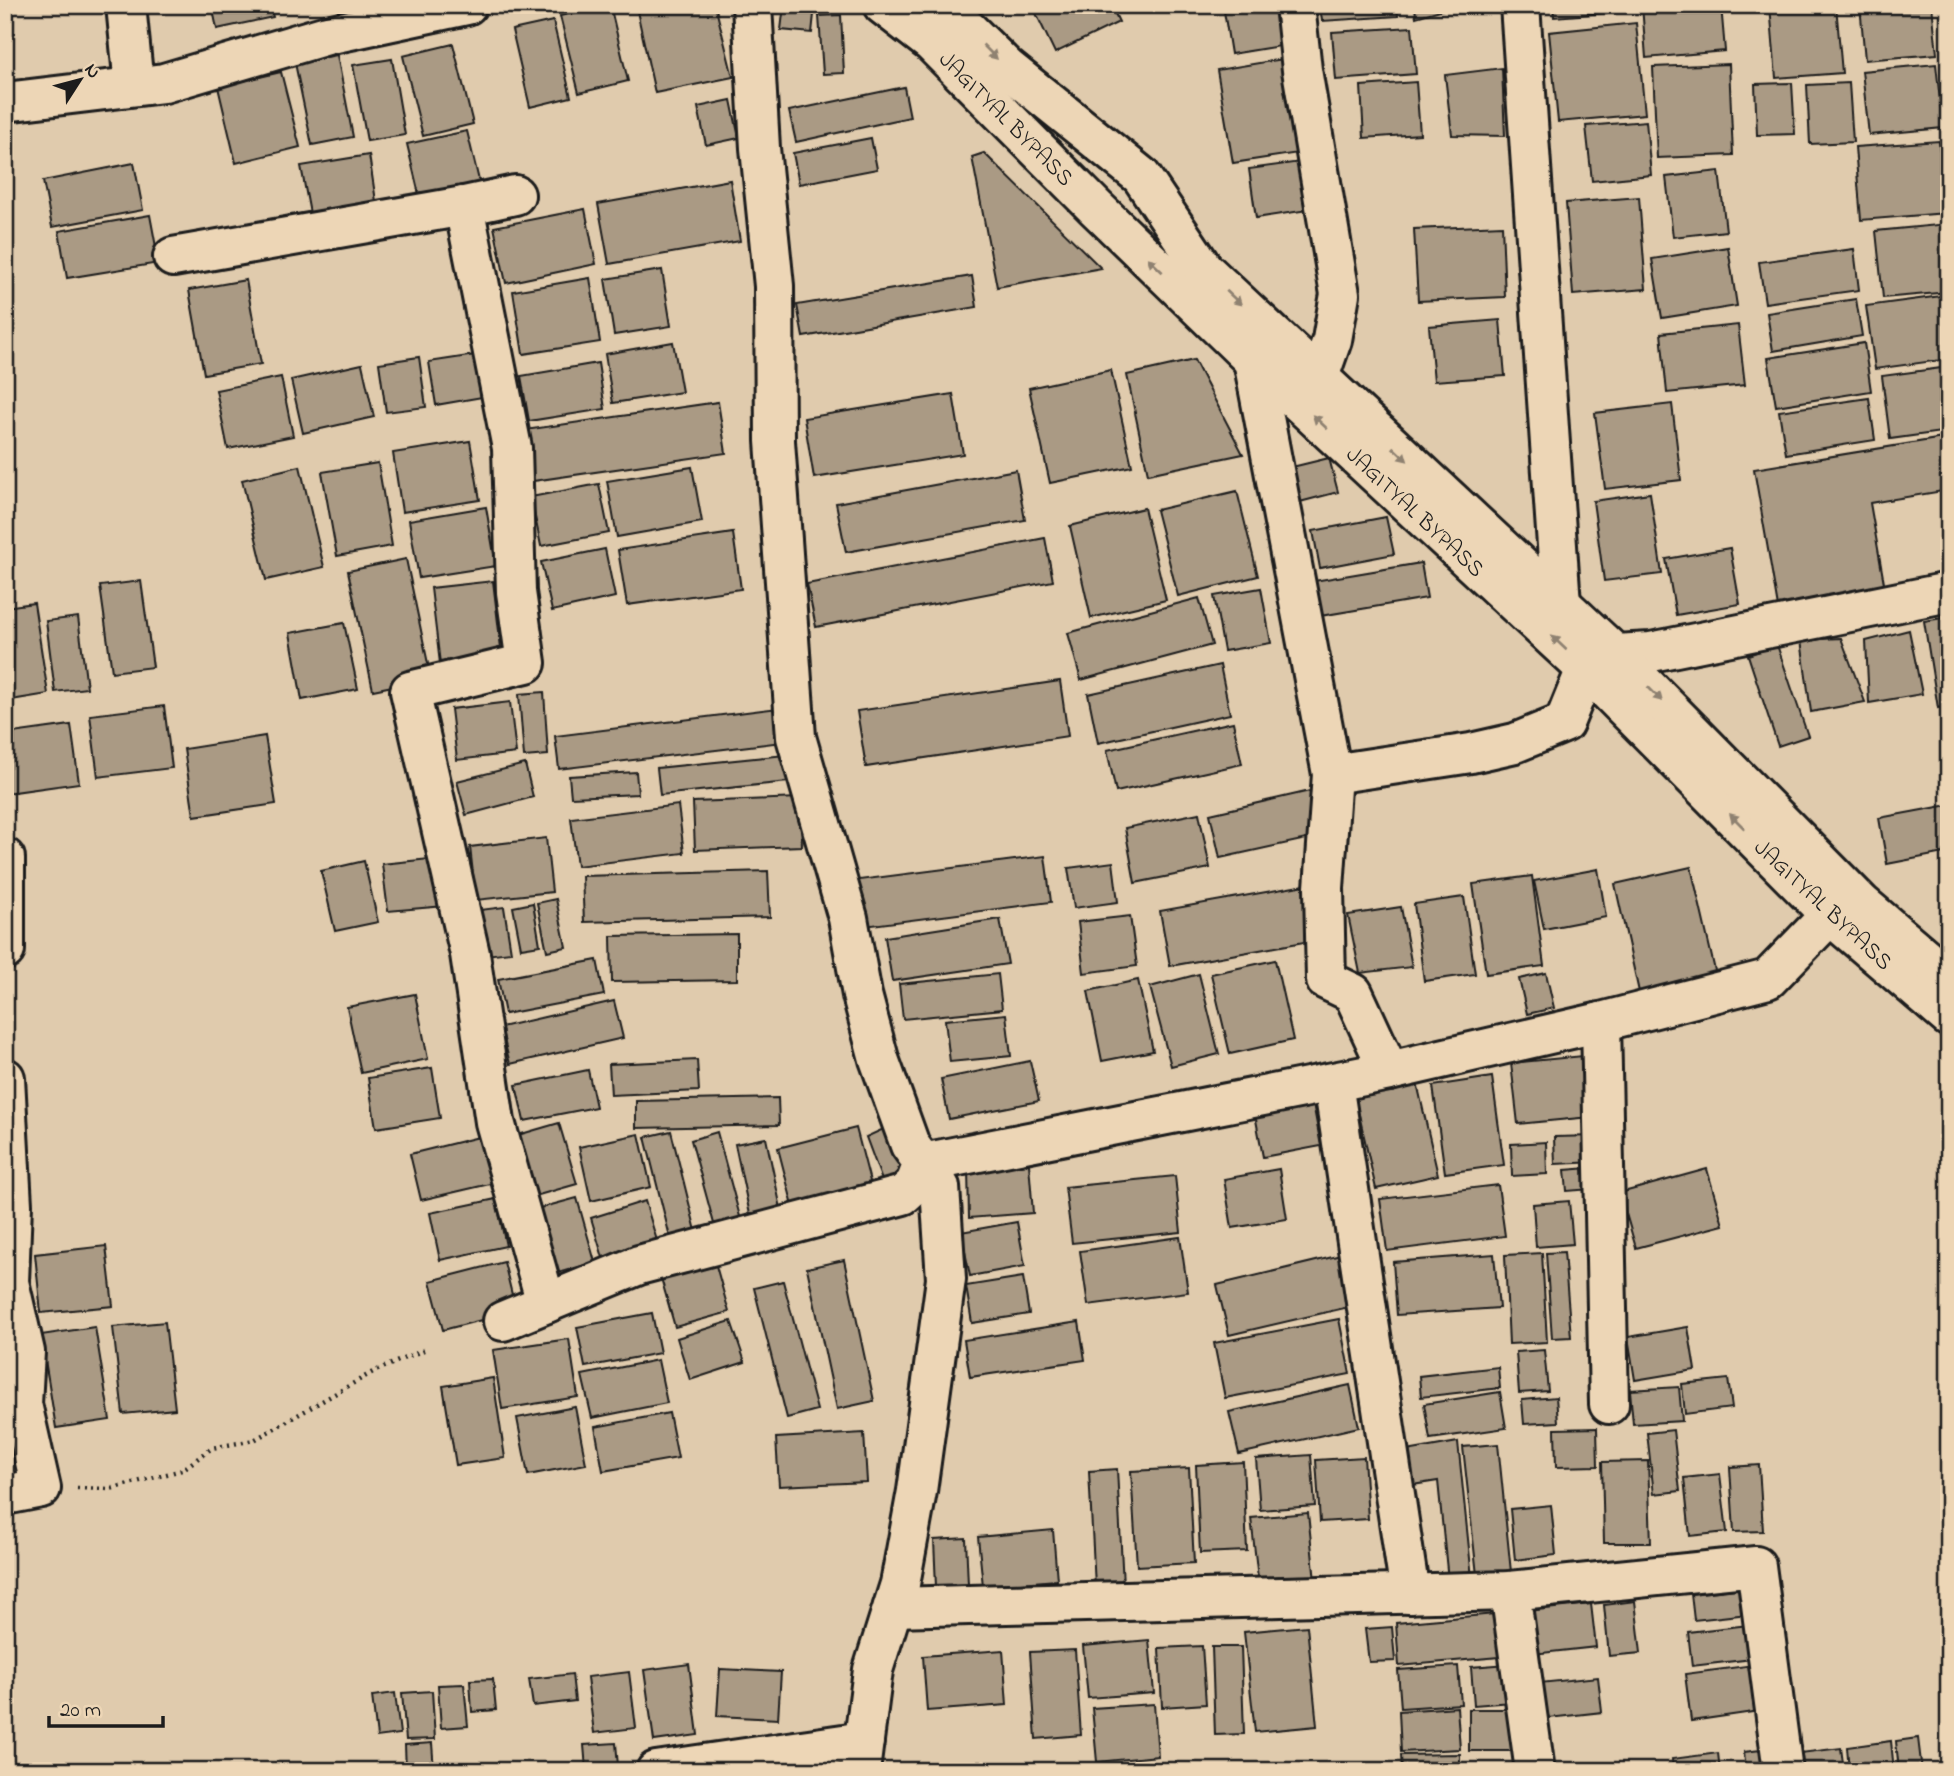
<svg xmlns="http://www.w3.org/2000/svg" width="1954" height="1776" viewBox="0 0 1954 1776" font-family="'Indie Flower',sans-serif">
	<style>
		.building { fill: #aa9a84; stroke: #1c1c1c; stroke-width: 2 }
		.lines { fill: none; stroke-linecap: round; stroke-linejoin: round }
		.street-casing { stroke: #1c1c1c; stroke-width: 44 }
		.primary-casing { stroke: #1c1c1c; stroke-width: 44 }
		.path { stroke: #1c1c1c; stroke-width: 4.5; stroke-dasharray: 2 5; stroke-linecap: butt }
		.street { stroke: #edd6b6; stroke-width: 38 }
		.primary { stroke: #edd6b6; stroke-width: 38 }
		.oneway { fill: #8f8271 }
		.labels { text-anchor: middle; stroke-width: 7; stroke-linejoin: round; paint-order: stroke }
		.street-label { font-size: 23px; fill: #1c1c1c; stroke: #edd6b6 }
	</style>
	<rect width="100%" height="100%" fill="#e0cbad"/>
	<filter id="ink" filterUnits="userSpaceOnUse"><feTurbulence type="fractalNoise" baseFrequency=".0143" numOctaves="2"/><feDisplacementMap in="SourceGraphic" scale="14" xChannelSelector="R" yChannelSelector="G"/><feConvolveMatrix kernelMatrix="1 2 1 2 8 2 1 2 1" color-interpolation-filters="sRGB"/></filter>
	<g filter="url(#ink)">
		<g class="building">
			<path d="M212,5H270L273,17L217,29Z"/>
			<path d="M606,5H610L628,81L579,93L560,16Z"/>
			<path d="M662,5H715L733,77L655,93L637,11Z"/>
			<path d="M784,5H815L812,33L781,30Z"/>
			<path d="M1032,5H1111L1119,22L1055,53Z"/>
			<path d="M1223,5H1274L1280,46L1231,54Z"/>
			<path d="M1320,5H1397L1398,16L1322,21Z"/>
			<path d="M1415,5H1458L1416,17Z"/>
			<path d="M1553,5H1618V12L1554,17Z"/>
			<path d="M1642,5H1721L1725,51L1646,58Z"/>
			<path d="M1770,5H1836L1842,73L1776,78Z"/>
			<path d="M1860,5H1932L1937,54L1865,60Z"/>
			<path d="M841,15L844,73L823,74L819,16Z"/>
			<path d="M553,21L571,97L530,107L512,30Z"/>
			<path d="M1636,23L1645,114L1558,122L1549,32Z"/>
			<path d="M1412,27L1416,74L1336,80L1332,32Z"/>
			<path d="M453,44L473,124L423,136L403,56Z"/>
			<path d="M337,55L353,137L312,145L295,63Z"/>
			<path d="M1289,58L1305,152L1233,163L1217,70Z"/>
			<path d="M392,59L405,135L367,141L353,65Z"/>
			<path d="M1729,64L1733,155L1657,158L1653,67Z"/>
			<path d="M1936,64L1943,128L1869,135L1862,71Z"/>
			<path d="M1502,68L1505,136L1452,135L1445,75Z"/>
			<path d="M281,72L300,147L236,163L218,87Z"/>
			<path d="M1416,82L1420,134L1364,138L1361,86Z"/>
			<path d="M1792,83L1795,134L1757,135L1755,84Z"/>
			<path d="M1849,83L1853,142L1810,144L1807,85Z"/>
			<path d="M904,87L910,117L796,142L789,111Z"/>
			<path d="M731,100L739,138L706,145L698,107Z"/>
			<path d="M1646,121L1651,175L1592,181L1586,126Z"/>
			<path d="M467,131L482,193L422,207L407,144Z"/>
			<path d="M871,138L877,169L799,184L793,153Z"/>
			<path d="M1939,141L1946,213L1861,220L1855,147Z"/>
			<path d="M984,153L1101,268L997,287L972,157Z"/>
			<path d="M369,155L377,208L311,219L301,166Z"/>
			<path d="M1300,162L1308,210L1256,218L1249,169Z"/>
			<path d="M134,163L143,210L52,227L43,181Z"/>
			<path d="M1719,171L1726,231L1673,237L1666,177Z"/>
			<path d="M730,180L740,241L609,264L598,204Z"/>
			<path d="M1639,197L1646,289L1573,295L1566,203Z"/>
			<path d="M585,209L596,264L506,283L494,227Z"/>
			<path d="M150,215L159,263L67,278L59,231Z"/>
			<path d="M1948,224L1949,292L1883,298L1876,231Z"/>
			<path d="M1502,225L1505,297L1418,301L1414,229Z"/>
			<path d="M1728,247L1737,306L1662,318L1652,259Z"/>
			<path d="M1854,249L1859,290L1765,303L1759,262Z"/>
			<path d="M662,270L671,326L614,335L605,279Z"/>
			<path d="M972,276L977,307L803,337L797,305Z"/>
			<path d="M590,278L600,342L523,354L513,291Z"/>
			<path d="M246,280L261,364L204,374L189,290Z"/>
			<path d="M1949,295V359L1875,369L1866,306Z"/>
			<path d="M1856,299L1862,336L1773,351L1767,313Z"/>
			<path d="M1500,320L1505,376L1434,381L1429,326Z"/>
			<path d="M1738,325L1745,385L1667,393L1661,333Z"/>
			<path d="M673,342L682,392L613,403L605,354Z"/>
			<path d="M1864,343L1871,391L1776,406L1768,358Z"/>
			<path d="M482,354L488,396L436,405L429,362Z"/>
			<path d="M419,357L426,407L386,412L379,363Z"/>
			<path d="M1194,360L1243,454L1148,474L1127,375Z"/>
			<path d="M598,363L605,409L529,421L521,376Z"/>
			<path d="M362,364L374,417L303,433L291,380Z"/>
			<path d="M1949,367V431L1890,439L1882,376Z"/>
			<path d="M1111,370L1132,466L1050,483L1029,388Z"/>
			<path d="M281,377L293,436L228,449L216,390Z"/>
			<path d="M953,394L963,454L814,478L804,418Z"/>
			<path d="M1869,398L1875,440L1786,454L1779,411Z"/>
			<path d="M718,402L726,453L526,482L518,431Z"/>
			<path d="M1672,404L1681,480L1605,489L1595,413Z"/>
			<path d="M1949,437V490L1870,503L1885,589L1778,607L1754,469Z"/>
			<path d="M470,441L480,500L402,512L393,453Z"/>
			<path d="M1329,458L1338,492L1296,503L1288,468Z"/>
			<path d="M378,463L392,546L337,556L322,472Z"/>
			<path d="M300,466L324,567L266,580L242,480Z"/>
			<path d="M692,467L702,522L617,537L607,481Z"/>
			<path d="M1016,470L1025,520L846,552L836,503Z"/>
			<path d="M599,484L609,533L541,546L531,497Z"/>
			<path d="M1237,491L1258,576L1178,596L1156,510Z"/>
			<path d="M1650,493L1662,574L1604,581L1593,501Z"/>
			<path d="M486,507L496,566L419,578L409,520Z"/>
			<path d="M1144,508L1166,600L1091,618L1070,526Z"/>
			<path d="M1386,517L1394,554L1320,568L1313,531Z"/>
			<path d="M733,533L741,589L627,605L618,550Z"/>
			<path d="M1045,538L1053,581L816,627L807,584Z"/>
			<path d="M1730,548L1740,604L1676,615L1666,559Z"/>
			<path d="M605,549L615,597L552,611L541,562Z"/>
			<path d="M406,559L431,678L373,690L348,571Z"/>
			<path d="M1421,563L1427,598L1314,617L1308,582Z"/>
			<path d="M141,581L153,667L112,672L100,586Z"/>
			<path d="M493,581L503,665L441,672L431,588Z"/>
			<path d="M1261,588L1271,643L1224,651L1214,596Z"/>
			<path d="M1199,598L1212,645L1081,680L1068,633Z"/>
			<path d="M34,603L48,694L5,701V607Z"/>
			<path d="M78,617L87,688L55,692L46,621Z"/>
			<path d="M1949,617V706L1938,708L1924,621Z"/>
			<path d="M344,623L358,689L302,700L290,633Z"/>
			<path d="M1909,630L1922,694L1869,703L1866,641Z"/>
			<path d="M1841,638L1865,702L1811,712L1801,640Z"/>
			<path d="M1777,645L1808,736L1778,746L1748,655Z"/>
			<path d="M1220,665L1230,714L1098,743L1088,694Z"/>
			<path d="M1060,681L1068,736L866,767L857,711Z"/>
			<path d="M544,692L548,755L524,757L519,694Z"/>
			<path d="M510,702L516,753L457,760L451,709Z"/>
			<path d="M164,706L172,768L98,777L90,715Z"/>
			<path d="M778,708L782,742L559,769L555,736Z"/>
			<path d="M1233,722L1242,764L1116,792L1107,750Z"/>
			<path d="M71,725L79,783L7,793L5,734Z"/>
			<path d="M265,736L276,804L194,816L184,749Z"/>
			<path d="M785,755L788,782L660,795L657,768Z"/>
			<path d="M525,764L533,797L466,815L457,781Z"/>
			<path d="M636,772L638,794L571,797L569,776Z"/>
			<path d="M1310,791L1320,836L1220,858L1210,814Z"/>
			<path d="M800,798L802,846L695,850L693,802Z"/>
			<path d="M678,805L684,853L577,866L571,818Z"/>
			<path d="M1949,805V852L1887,864L1879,818Z"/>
			<path d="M1199,813L1210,868L1135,883L1125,828Z"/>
			<path d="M546,838L552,892L476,900L470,847Z"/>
			<path d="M1045,856L1051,902L857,927L851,881Z"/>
			<path d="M439,858L445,906L388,911L382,864Z"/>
			<path d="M364,861L378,922L335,931L321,871Z"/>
			<path d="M1113,862L1118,902L1074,908L1068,868Z"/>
			<path d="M1691,867L1716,975L1639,992L1615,884Z"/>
			<path d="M1598,869L1606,917L1544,929L1534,881Z"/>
			<path d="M768,871L770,917L584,922L582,876Z"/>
			<path d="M1532,876L1544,966L1486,974L1473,884Z"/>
			<path d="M1311,884L1321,939L1170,966L1160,911Z"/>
			<path d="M1464,897L1475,974L1424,981L1414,904Z"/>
			<path d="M556,899L566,947L547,951L537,903Z"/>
			<path d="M533,903L540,945L521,948L513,907Z"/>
			<path d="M504,907L511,952L486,955L480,910Z"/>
			<path d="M1401,907L1412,967L1360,973L1348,915Z"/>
			<path d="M1130,916L1137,966L1084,973L1078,922Z"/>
			<path d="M1000,919L1008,964L892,981L885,937Z"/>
			<path d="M737,934V980L612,982L611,936Z"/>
			<path d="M597,960L604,995L505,1014L498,979Z"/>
			<path d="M1275,960L1293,1040L1230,1054L1211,974Z"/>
			<path d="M1546,973L1554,1008L1527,1014L1519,979Z"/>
			<path d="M998,974L1002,1009L903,1019L899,984Z"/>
			<path d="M1199,974L1219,1054L1171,1066L1150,987Z"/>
			<path d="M1138,980L1153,1051L1102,1061L1088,991Z"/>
			<path d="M415,994L428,1059L361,1073L347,1007Z"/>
			<path d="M614,1001L623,1038L510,1064L501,1027Z"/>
			<path d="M1006,1014L1011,1056L950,1062L945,1020Z"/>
			<path d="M1583,1056L1590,1117L1518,1124L1511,1063Z"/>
			<path d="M697,1060L699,1091L611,1095L609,1064Z"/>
			<path d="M1030,1061L1039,1101L949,1119L941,1079Z"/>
			<path d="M432,1068L440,1118L376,1128L368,1078Z"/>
			<path d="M588,1070L596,1107L524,1121L516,1085Z"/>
			<path d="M1492,1077L1504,1165L1445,1173L1433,1086Z"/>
			<path d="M1417,1083L1438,1175L1376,1189L1355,1097Z"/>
			<path d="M778,1098L779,1125L636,1128V1101Z"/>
			<path d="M1312,1098L1321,1146L1263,1157L1254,1109Z"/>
			<path d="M559,1123L577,1184L535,1196L518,1135Z"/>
			<path d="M890,1126L911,1183L887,1194L866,1137Z"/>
			<path d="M856,1128L872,1189L794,1210L778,1148Z"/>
			<path d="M671,1131L699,1243L673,1249L645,1137Z"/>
			<path d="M717,1132L742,1224L716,1231L691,1140Z"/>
			<path d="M639,1134L651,1187L591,1201L579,1147Z"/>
			<path d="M483,1136L494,1183L421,1200L410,1154Z"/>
			<path d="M1595,1136L1597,1162L1555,1164L1554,1137Z"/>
			<path d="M766,1138L783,1218L752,1224L735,1144Z"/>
			<path d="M1546,1142L1547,1174L1512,1176L1511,1144Z"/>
			<path d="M1029,1164L1033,1213L969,1218L968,1168Z"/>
			<path d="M1602,1167L1604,1188L1567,1191L1565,1170Z"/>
			<path d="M1279,1169L1287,1219L1232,1228L1224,1179Z"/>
			<path d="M1707,1169L1723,1225L1636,1248L1620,1193Z"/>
			<path d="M1175,1176L1181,1232L1072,1243L1065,1187Z"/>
			<path d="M1498,1185L1505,1236L1387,1251L1380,1199Z"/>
			<path d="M577,1198L595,1262L558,1273L540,1208Z"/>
			<path d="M496,1199L506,1246L440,1260L430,1213Z"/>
			<path d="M645,1201L658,1244L604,1261L591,1218Z"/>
			<path d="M1569,1201L1573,1244L1536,1247L1533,1204Z"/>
			<path d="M1017,1222L1025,1266L970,1276L961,1232Z"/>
			<path d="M1180,1237L1188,1292L1088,1305L1080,1251Z"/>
			<path d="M106,1246L113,1306L41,1313L35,1254Z"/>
			<path d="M1564,1252L1571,1337L1552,1338L1546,1253Z"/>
			<path d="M1542,1253L1547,1342L1509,1344L1505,1255Z"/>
			<path d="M1494,1254L1499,1308L1397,1315L1393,1262Z"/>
			<path d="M1341,1255L1353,1306L1229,1335L1217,1285Z"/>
			<path d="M844,1260L874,1401L837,1409L807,1268Z"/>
			<path d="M504,1262L516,1311L443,1330L430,1281Z"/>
			<path d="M715,1262L729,1312L675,1327L661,1278Z"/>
			<path d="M1023,1277L1029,1314L972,1323L966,1286Z"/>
			<path d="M783,1281L817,1410L787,1418L754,1288Z"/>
			<path d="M652,1313L660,1353L585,1367L577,1327Z"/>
			<path d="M1339,1319L1350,1374L1225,1398L1214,1343Z"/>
			<path d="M731,1321L745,1362L690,1380L677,1338Z"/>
			<path d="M165,1322L175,1409L123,1414L113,1327Z"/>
			<path d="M1079,1322L1085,1360L970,1377L964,1340Z"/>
			<path d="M95,1327L110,1420L56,1428L41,1335Z"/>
			<path d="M1688,1327L1695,1370L1635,1380L1628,1337Z"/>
			<path d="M569,1339L578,1397L502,1409L493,1350Z"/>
			<path d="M1544,1350L1548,1391L1519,1393L1516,1352Z"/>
			<path d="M658,1360L667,1403L592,1418L582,1375Z"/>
			<path d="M1498,1367L1500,1388L1421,1397L1419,1376Z"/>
			<path d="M493,1378L505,1458L456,1465L443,1386Z"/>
			<path d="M1728,1379L1732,1408L1685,1414L1682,1384Z"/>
			<path d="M1350,1385L1359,1427L1239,1454L1229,1412Z"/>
			<path d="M1679,1387L1682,1421L1633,1424L1630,1390Z"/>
			<path d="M1500,1392L1506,1428L1430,1439L1424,1404Z"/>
			<path d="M1556,1397L1558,1422L1524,1424L1522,1400Z"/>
			<path d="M575,1407L586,1464L528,1475L517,1418Z"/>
			<path d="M669,1413L678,1458L603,1471L595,1427Z"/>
			<path d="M1597,1428L1598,1466L1556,1467L1555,1429Z"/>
			<path d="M1673,1430L1680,1491L1654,1494L1647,1433Z"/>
			<path d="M864,1433L867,1482L779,1486L776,1438Z"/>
			<path d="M1458,1442L1472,1578L1448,1580L1438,1481L1406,1486L1401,1452Z"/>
			<path d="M1498,1444L1511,1572L1477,1575L1463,1447Z"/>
			<path d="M1311,1455L1315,1506L1260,1510L1256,1459Z"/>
			<path d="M1364,1457L1368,1519L1320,1522L1316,1460Z"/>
			<path d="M1648,1461L1651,1543H1604L1602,1462Z"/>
			<path d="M1243,1462L1247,1551L1200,1553L1196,1465Z"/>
			<path d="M1759,1465L1763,1531L1734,1532L1730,1467Z"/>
			<path d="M1189,1468L1194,1563L1137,1566L1131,1471Z"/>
			<path d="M1117,1469L1123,1585L1095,1587L1089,1471Z"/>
			<path d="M1720,1474L1727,1532L1690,1536L1684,1478Z"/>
			<path d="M1551,1505L1556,1555L1515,1560L1510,1509Z"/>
			<path d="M1308,1513L1315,1581L1259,1587L1251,1518Z"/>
			<path d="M1053,1530L1057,1580L983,1586L978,1537Z"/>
			<path d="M966,1538L968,1585L936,1587L934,1540Z"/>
			<path d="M1753,1587L1757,1613L1694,1620L1691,1594Z"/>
			<path d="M1635,1601L1641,1653L1609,1656L1604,1605Z"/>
			<path d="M1591,1604L1596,1647L1524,1655L1519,1612Z"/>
			<path d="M1495,1614L1499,1657L1399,1666L1396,1623Z"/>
			<path d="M1757,1624L1761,1658L1692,1666L1688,1632Z"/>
			<path d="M1307,1626L1317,1726L1255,1732L1244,1632Z"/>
			<path d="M1392,1627L1395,1661L1369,1662L1365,1629Z"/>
			<path d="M1149,1640L1154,1693L1088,1698L1083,1646Z"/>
			<path d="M1202,1646L1206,1704L1162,1707L1159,1648Z"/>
			<path d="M1212,1647H1241L1244,1734L1215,1735Z"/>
			<path d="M1003,1650L1007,1705L927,1711L923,1656Z"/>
			<path d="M1075,1650L1081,1735L1036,1739L1030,1652Z"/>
			<path d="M689,1664L698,1735L654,1741L644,1670Z"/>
			<path d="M1508,1664L1511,1702L1474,1705L1471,1667Z"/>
			<path d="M1761,1664L1767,1710L1691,1721L1685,1674Z"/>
			<path d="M1458,1666L1461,1704L1401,1708L1398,1670Z"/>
			<path d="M720,1669L781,1672L778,1719L717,1716Z"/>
			<path d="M629,1672L636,1728L594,1733L587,1677Z"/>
			<path d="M572,1674L575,1701L533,1706L529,1679Z"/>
			<path d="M1598,1677L1602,1712L1549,1718L1539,1683Z"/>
			<path d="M493,1679L496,1710L472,1712L470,1680Z"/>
			<path d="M464,1684L468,1726L441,1728L438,1685Z"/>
			<path d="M432,1691L435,1739L406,1740L402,1693Z"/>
			<path d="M395,1693L400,1734L377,1737L372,1696Z"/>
			<path d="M1154,1704L1158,1756L1097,1762L1092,1708Z"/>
			<path d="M1457,1707L1460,1749L1401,1752L1399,1711Z"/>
			<rect x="1469" y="1709" width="51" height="42"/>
			<path d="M1918,1738L1922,1771H1899L1896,1741Z"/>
			<path d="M1891,1741L1894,1771H1849L1847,1747Z"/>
			<path d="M432,1743L434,1771H406L405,1745Z"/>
			<path d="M616,1743L618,1766L586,1769L584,1745Z"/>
			<path d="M1778,1748L1781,1771H1746L1744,1752Z"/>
			<path d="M1841,1748L1844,1771H1803L1800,1753Z"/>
			<path d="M1718,1753L1720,1771H1673L1672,1759Z"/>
			<path d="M1460,1754V1771H1402L1401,1755Z"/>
			<rect x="1157" y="1766" width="31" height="5"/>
			<path d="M396,1767L397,1771H373V1769Z"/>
		</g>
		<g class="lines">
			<defs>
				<g id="street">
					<path d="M126,5L134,86"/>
					<path d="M752,5L760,148L774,286L775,441L796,737L848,918L862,995L879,1059L910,1145L940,1187L946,1279L917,1491L900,1584L873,1670L860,1771"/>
					<path d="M1295,5L1302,70L1340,294L1332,340L1319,377"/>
					<path d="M1520,5L1561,604"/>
					<path d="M5,102L164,83L327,35L467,5"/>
					<path d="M464,206L512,448L516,592L526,663L410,691L470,954L495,1122L546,1303"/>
					<path d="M173,257L464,206L515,195"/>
					<path d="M1253,360L1332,774L1324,888L1326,980L1353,993L1389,1071"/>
					<path d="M1332,774L1471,753L1515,743L1564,723L1586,669L1615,654L1651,652L1949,592"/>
					<path d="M5,858V950"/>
					<path d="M1601,1022L1609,1404"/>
					<path d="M5,1078L12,1205L9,1282L25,1352L22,1404L41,1488L5,1495"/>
					<path d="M1333,1083L1410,1594"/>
					<path d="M503,1321L639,1265L903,1195L915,1184L923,1163L1389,1071L1601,1022L1768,979L1830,915"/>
					<path d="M1510,1591L1535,1771"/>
					<path d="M893,1607L1510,1591L1756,1566L1783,1771"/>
					<path d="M656,1771L864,1741"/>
				</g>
				<g id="primary">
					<path d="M883,5L932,43L1096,208L1253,360L1586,669L1830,915L1949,1017"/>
					<path d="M940,5L950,12L1007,68L1141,176L1204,270L1615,654L1862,904L1949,978"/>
				</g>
			</defs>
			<use href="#street" class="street-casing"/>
			<use href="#primary" class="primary-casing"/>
			<path class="path" d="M77,1488L110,1489L182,1470L212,1448L254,1440L373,1372L426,1349"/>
			<use href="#street" class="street"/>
			<use href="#primary" class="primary"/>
		</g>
		<defs><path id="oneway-solid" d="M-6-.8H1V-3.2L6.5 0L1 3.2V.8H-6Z" transform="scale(1.75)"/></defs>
		<g class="oneway">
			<use href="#oneway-solid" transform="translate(990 52) rotate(45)"/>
			<use href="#oneway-solid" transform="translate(1155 265) rotate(-136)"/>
			<use href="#oneway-solid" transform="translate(1234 298) rotate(43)"/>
			<use href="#oneway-solid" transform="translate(1320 422) rotate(-137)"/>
			<use href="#oneway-solid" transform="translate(1400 454) rotate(43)"/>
			<use href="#oneway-solid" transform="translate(1559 643) rotate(-137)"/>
			<use href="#oneway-solid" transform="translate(1655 694) rotate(45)"/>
			<use href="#oneway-solid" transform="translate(1737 821) rotate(-135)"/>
		</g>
	</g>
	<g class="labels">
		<g class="street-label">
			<text transform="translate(1007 118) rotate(45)" y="8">JAGITYAL BYPASS</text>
			<text transform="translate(1416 511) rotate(43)" y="8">JAGITYAL BYPASS</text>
			<text transform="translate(1824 904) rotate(43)" y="8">JAGITYAL BYPASS</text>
		</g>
	</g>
	<rect width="1954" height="1776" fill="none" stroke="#edd6b6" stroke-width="28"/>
	<rect x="14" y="14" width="1926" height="1748" fill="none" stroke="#1c1c1c" stroke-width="2.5" filter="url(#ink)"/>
	<g transform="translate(80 80) rotate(54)" stroke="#edd6b6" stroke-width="5" paint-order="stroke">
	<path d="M0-5L12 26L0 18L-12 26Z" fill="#1c1c1c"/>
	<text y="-10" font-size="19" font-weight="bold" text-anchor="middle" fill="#1c1c1c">N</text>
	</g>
	<path d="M49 1716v10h114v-10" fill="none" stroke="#1c1c1c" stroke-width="3.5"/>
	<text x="60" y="1716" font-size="21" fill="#1c1c1c" stroke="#edd6b6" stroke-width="5" paint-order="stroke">20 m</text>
</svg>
